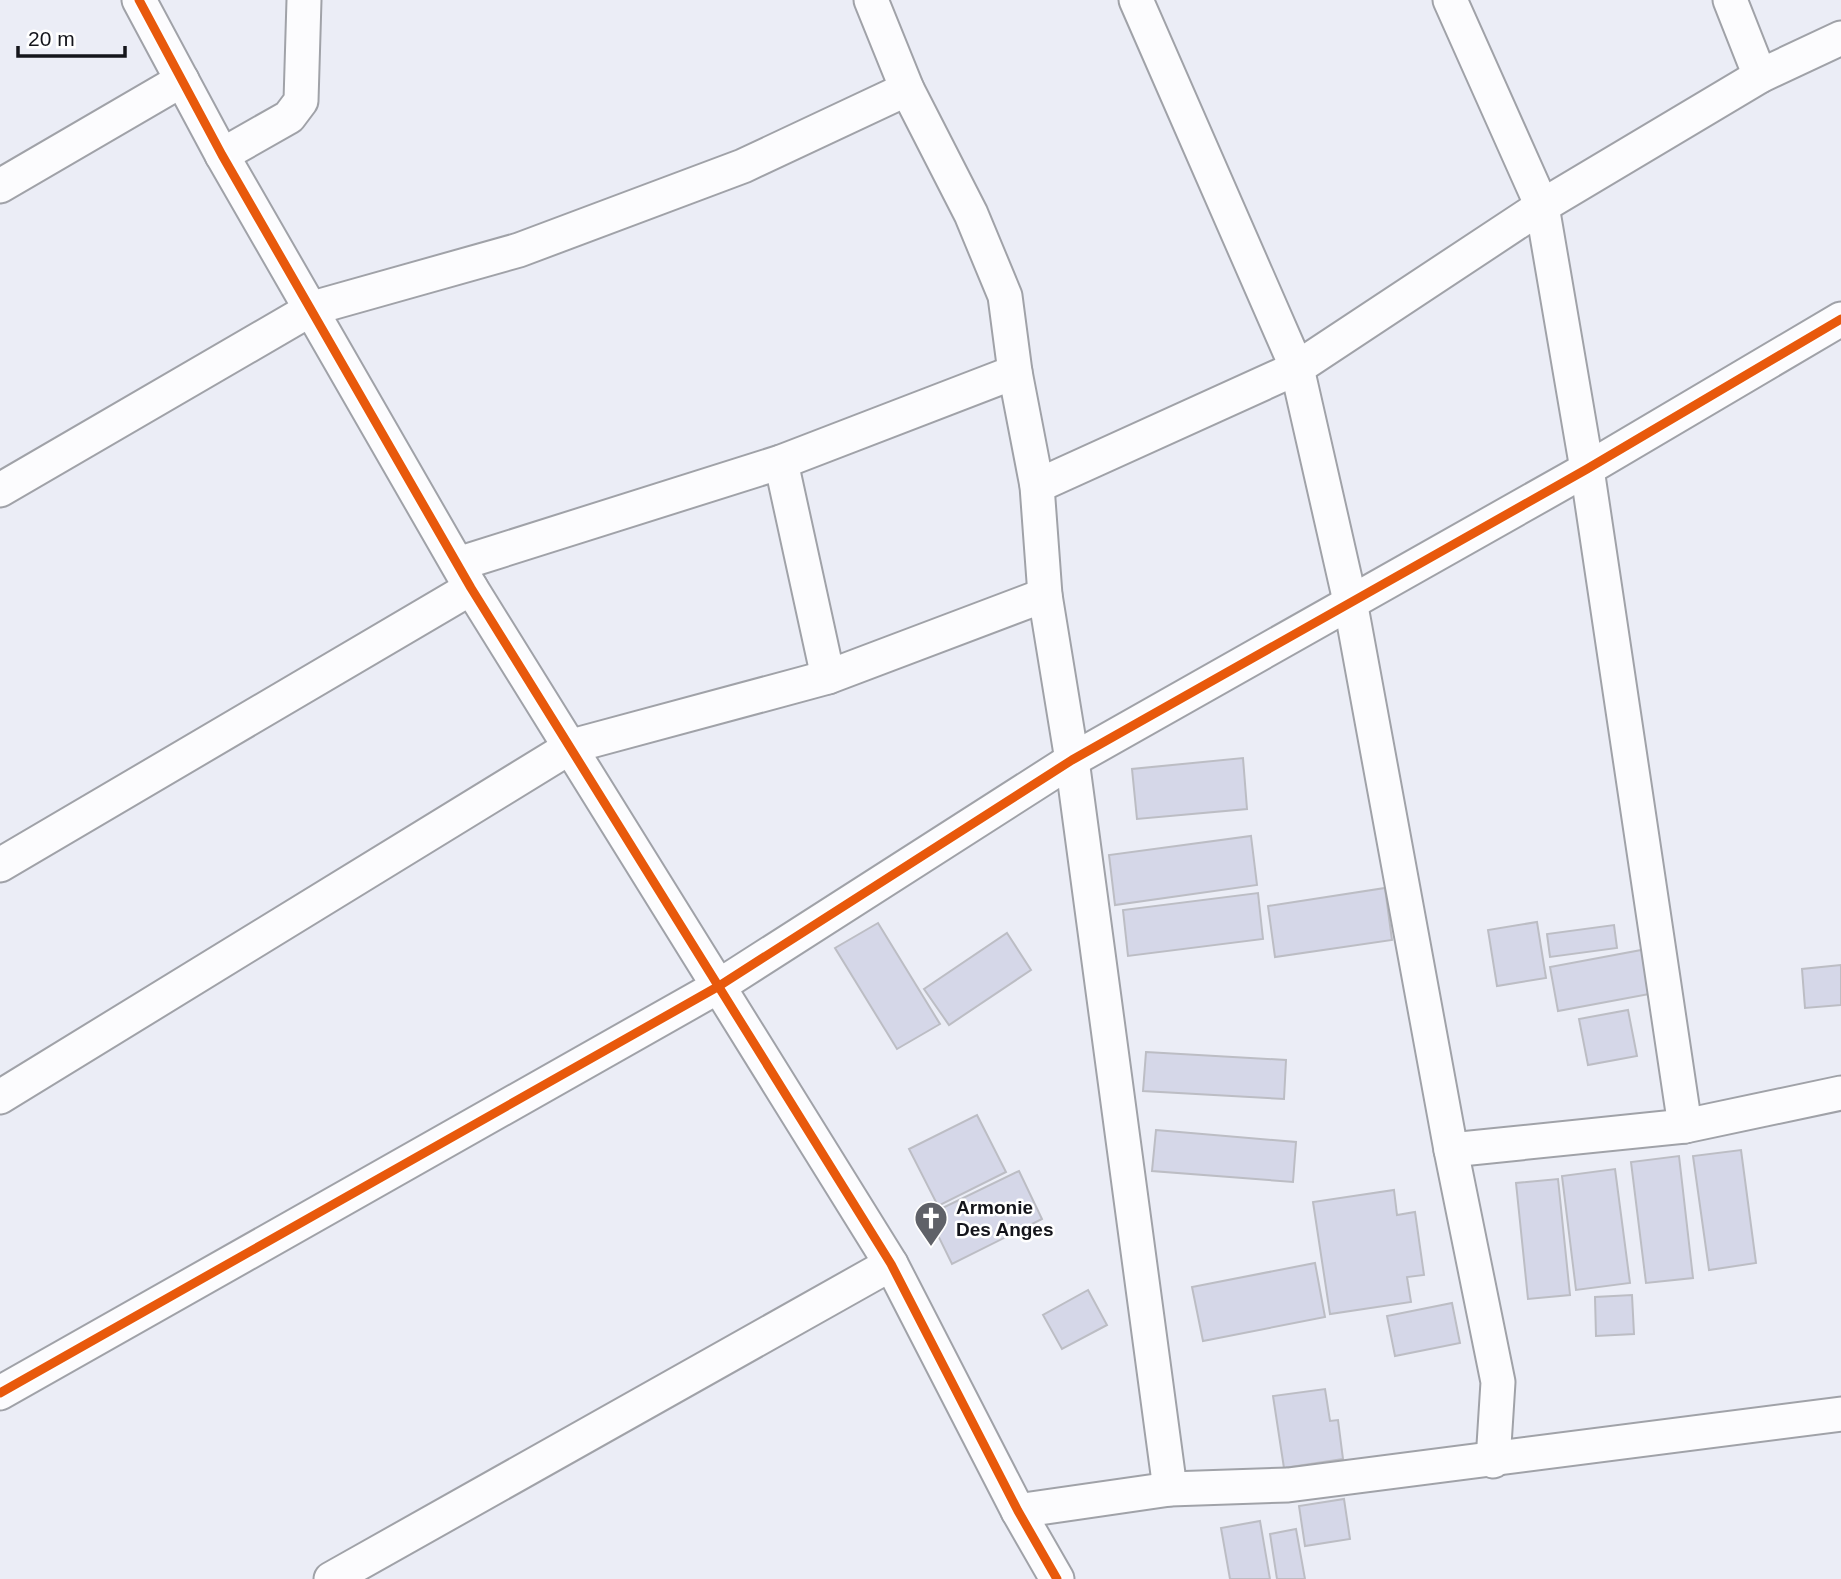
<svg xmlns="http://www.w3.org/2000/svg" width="1841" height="1579" viewBox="0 0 1841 1579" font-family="Helvetica,sans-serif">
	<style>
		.building { fill: #d5d7e8; stroke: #bcbdc4; stroke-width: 2 }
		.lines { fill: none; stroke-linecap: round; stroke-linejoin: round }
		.minor-casing { stroke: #a0a2a8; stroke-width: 37 }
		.minor { stroke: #fcfcfe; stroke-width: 33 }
		.cycleway-casing { stroke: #fff; stroke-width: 13 }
		.cycleway { stroke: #e8590c; stroke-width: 9 }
		.labels { text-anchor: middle; stroke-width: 5; stroke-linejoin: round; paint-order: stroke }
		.poi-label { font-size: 19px; font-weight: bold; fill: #14151b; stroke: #fff; text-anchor: start }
	</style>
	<rect width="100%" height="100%" fill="#ebedf6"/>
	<g class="building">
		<path d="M1243,758L1247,809L1137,819L1132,769Z"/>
		<path d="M1251,836L1257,885L1115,905L1109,855Z"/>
		<path d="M1385,888L1392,940L1275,957L1268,906Z"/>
		<path d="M1258,893L1263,939L1128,956L1123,910Z"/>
		<path d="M1537,922L1546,978L1497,986L1488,930Z"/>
		<path d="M878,923L940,1024L897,1049L835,948Z"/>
		<path d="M1614,925L1617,948L1550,957L1547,934Z"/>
		<path d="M1007,933L1031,970L949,1025L924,989Z"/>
		<path d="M1652,948L1660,992L1558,1011L1550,967Z"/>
		<path d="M1841,965V1005L1805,1008L1802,969Z"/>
		<path d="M1628,1010L1637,1056L1588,1065L1579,1019Z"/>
		<path d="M1146,1052L1286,1060L1284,1099L1143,1091Z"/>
		<path d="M977,1115L1006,1172L938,1206L909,1149Z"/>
		<path d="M1156,1130L1296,1142L1293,1182L1152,1171Z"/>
		<path d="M1741,1150L1756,1263L1709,1270L1693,1156Z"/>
		<path d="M1679,1156L1693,1278L1646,1283L1631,1162Z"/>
		<path d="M1615,1169L1630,1283L1576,1290L1562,1176Z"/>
		<path d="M1019,1171L1042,1219L952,1264L928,1215Z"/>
		<path d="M1558,1179L1570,1295L1528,1299L1516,1183Z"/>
		<path d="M1394,1190L1397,1215L1415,1212L1424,1275L1407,1277L1411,1302L1330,1314L1313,1202Z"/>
		<path d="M1315,1263L1325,1317L1203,1341L1192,1287Z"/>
		<path d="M1088,1290L1107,1325L1062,1349L1043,1315Z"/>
		<path d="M1632,1295L1634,1334L1596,1336L1595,1297Z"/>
		<path d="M1452,1303L1460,1343L1395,1356L1387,1316Z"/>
		<path d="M1325,1389L1330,1421L1338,1420L1343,1459L1284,1468L1273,1396Z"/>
		<path d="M1344,1499L1350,1539L1305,1546L1299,1506Z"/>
		<path d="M1260,1521L1270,1579H1230L1221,1528Z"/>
		<path d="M1296,1529L1305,1579H1277L1270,1534Z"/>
	</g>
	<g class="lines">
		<defs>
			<g id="minor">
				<path d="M139,0L222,155L471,588L891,1264L1018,1511L1057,1579"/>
				<path d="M871,0L907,89L971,214L1005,296L1015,372L1037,486L1045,595L1072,760L1170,1489"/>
				<path d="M1136,0L1297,368L1350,601L1451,1150L1498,1382L1493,1461"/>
				<path d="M1450,0L1542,206L1587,469L1685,1126"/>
				<path d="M1730,0L1760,76"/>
				<path d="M222,155L289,117L301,101L304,0"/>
				<path d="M0,186L182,80"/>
				<path d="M781,462L828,677"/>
				<path d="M1037,486L1297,368L1542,206L1760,76L1841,38"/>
				<path d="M0,490L313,308L519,250L743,166L907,89"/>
				<path d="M458,564L781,462L1015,372"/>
				<path d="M0,865L471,588"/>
				<path d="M0,1097L572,746L828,677L1045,595"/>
				<path d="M1451,1150L1685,1126L1841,1093"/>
				<path d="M0,1393L719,986L1072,760L1587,469L1841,319"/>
				<path d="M1018,1511L1170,1489L1288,1485L1841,1414"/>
				<path d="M331,1579L891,1264"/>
			</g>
		</defs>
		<use href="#minor" class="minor-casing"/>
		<use href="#minor" class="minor"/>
		<defs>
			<g id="cycleway">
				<path d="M139,0L222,155L471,588L891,1264L1018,1511L1057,1579"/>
				<path d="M0,1393L719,986L1072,760L1587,469L1841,319"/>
			</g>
		</defs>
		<use href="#cycleway" class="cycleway-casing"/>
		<use href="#cycleway" class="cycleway"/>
	</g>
	<defs>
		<symbol id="church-pin" viewBox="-11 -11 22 30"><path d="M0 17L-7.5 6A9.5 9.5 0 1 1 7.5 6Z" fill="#5f6168" stroke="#fff"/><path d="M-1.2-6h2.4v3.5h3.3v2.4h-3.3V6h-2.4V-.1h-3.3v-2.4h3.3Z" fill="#fff"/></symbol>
	</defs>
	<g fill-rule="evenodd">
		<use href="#church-pin" x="912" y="1199" width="38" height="52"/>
	</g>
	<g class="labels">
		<g class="poi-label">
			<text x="956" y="1214">Armonie<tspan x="956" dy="22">Des Anges</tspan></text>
		</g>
	</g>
	<path d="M18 46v10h107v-10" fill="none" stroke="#14151b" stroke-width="3.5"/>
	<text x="28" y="46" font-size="21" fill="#14151b" stroke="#ffffff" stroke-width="5" paint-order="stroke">20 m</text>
</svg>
